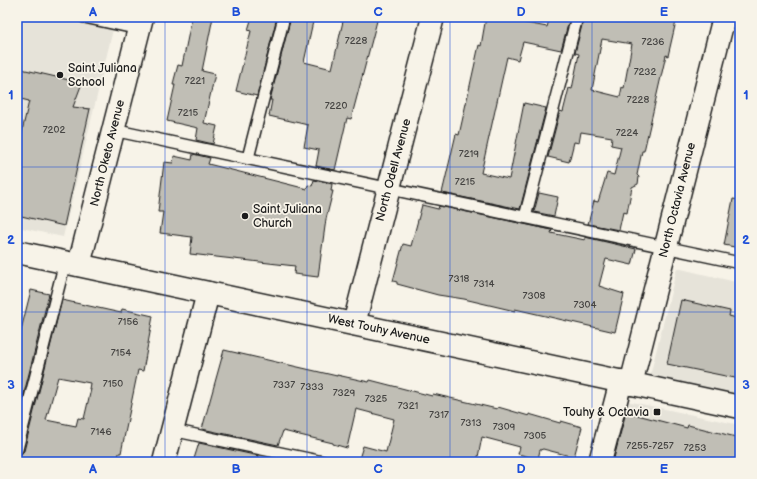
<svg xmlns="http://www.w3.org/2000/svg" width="757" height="479" viewBox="0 0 757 479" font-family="'Balsamiq Sans',sans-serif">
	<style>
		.built { fill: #e6e3d9 }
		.building { fill: #c0beb5; stroke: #1c1c1c; fill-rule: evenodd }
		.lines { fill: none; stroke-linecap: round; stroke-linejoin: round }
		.lane-casing { stroke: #1c1c1c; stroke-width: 14 }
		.street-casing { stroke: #1c1c1c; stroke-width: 25 }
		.secondary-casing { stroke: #1c1c1c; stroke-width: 25 }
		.lane { stroke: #f7f3e8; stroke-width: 11 }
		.street { stroke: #f7f3e8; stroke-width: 22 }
		.secondary { stroke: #f7f3e8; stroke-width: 22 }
		.grid { fill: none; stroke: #1d4ed8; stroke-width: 1; stroke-opacity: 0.55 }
		.poi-dot { fill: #1c1c1c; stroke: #f7f3e8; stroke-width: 1.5 }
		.labels { text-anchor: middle; stroke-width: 3.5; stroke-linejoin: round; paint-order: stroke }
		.number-label { font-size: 10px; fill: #454442 }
		.poi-label { font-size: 12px; fill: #1c1c1c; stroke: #f7f3e8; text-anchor: start }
		.street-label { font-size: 12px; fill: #1c1c1c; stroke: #f7f3e8 }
		.neatline { fill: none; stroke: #1d4ed8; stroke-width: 1.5 }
		.grid-label { font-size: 13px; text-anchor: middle; font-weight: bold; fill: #1d4ed8 }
	</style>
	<rect width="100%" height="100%" fill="#f7f3e8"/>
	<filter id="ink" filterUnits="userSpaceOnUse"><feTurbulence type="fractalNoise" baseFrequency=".025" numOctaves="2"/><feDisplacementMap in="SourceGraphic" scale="8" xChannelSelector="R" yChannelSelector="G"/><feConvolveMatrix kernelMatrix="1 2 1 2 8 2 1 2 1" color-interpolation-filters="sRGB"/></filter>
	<g filter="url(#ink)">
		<g class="built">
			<path d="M17,17H116L63,237L17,227Z"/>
			<path d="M677,268L740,283V394L650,376Z"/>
			<path d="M613,398L740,425V462H597Z"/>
		</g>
		<g class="building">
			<path d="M192,17H213L202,71L215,74L204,123L217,126L213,144L196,140L198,128L167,121L175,85H173L174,80L178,65L182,66Z"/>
			<path d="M252,17H277L257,96L236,91L251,31L248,30Z"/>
			<path d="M291,17H314L304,62L332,69L344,17H378L351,119L347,118L335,170L316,166L319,150L304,147L308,125L269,116L272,100H270Z"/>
			<path d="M486,17H495L547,27L550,17H570L561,50L523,42L518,60L507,57L481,173L509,179L524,103L546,108L520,209L442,193L456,134L459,135L479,45L481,46Z"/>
			<path d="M584,17H598L627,23L629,17H677L668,56L666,55L644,151H642L637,175L639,177L638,184L632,187L627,213L623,212L619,230L588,224L594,201L598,202L607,173L614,175L621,147L611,145L612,137L581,132L579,143L574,142L569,162L548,157L560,111L563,112L569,88L572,89L579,54L575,53ZM602,39L632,44L624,88L622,87L620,97L592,90Z"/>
			<path d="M17,68L82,83L73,107L90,109L64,226L17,215V153L29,101L17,98Z"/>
			<path d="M193,154L210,158L208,164L307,189L308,185L312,186L314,180L332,184L331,191H333L326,219L318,277L294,274L295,266L190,254L192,237L160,233L163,212H158L164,162L173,163L174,156L192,160Z"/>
			<path d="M539,193L558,197L554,216L534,212Z"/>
			<path d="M733,199L740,200V248L724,245Z"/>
			<path d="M422,205L438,209L439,206L552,230L551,233L585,240V237L636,249L632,265L606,259L599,286L624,294L615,332L515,309V311L464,299L438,295L397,284V282L393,281L403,244L411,246Z"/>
			<path d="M31,290L49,294L17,421V346Z"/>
			<path d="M62,300L121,313L122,309L153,316L143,371L138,370L121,453H119L117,462H37L17,457L24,451ZM58,377L90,383L89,389H91L84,419L78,418L76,426L46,420Z"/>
			<path d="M681,300L730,311L729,316L740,319V379L667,364Z"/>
			<path d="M224,350L337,376V375L369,382L370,380L432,396L433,394L497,409L498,407L529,416V414L560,423L561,421L582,427L574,457L543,449L540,450L538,459L518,454L520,447L482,437L477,462H358L363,446L386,452L394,419L356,409L347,448L333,444V443L283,431L278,445L202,429Z"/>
			<path d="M626,412L687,428L688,425L740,438V462H613Z"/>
			<path d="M199,443L259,456L257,462H193Z"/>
		</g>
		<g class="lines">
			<defs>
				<g id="lane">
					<path d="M84,17L139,29"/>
					<path d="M113,130L740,263"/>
					<path d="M248,158L284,17"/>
					<path d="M525,217L577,17"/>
					<path d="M172,430L323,462"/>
					<path d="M17,449L65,262"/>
				</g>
				<g id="street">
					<path d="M79,265L142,17"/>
					<path d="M354,324L433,17"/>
					<path d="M631,384L724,17"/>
					<path d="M164,462L208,293"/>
					<path d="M600,462L621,381"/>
				</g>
				<path id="secondary" d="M17,252L740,407"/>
			</defs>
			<use href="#lane" class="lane-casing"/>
			<use href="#street" class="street-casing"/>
			<use href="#secondary" class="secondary-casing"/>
			<use href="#lane" class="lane"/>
			<use href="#street" class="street"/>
			<use href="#secondary" class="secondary"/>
		</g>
	</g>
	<path class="grid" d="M165,17V462M307,17V462M450,17V462M592,17V462M17,167H740M17,312H740"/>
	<g class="poi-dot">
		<circle cx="60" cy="75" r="4"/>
		<circle cx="245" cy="216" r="4"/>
		<rect x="653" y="408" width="8" height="8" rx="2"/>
	</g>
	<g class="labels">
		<g class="number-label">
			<text x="356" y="44">7228</text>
			<text x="653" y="45">7236</text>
			<text x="645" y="75">7232</text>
			<text x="195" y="84">7221</text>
			<text x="638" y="103">7228</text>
			<text x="336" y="109">7220</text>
			<text x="188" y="116">7215</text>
			<text x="54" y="133">7202</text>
			<text x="627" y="136">7224</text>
			<text x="469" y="157">7219</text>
			<text x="465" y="185">7215</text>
			<text x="459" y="282">7318</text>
			<text x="484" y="287">7314</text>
			<text x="534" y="299">7308</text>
			<text x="585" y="308">7304</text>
			<text x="128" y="325">7156</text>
			<text x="121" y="356">7154</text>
			<text x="113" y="387">7150</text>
			<text x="284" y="388">7337</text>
			<text x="312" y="390">7333</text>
			<text x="344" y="396">7329</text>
			<text x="376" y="402">7325</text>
			<text x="408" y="409">7321</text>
			<text x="439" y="418">7317</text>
			<text x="471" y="426">7313</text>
			<text x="504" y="430">7309</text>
			<text x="101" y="435">7146</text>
			<text x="535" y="439">7305</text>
			<text x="650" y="449">7255-7257</text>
			<text x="695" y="451">7253</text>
		</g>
		<g class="poi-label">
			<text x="68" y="72">Saint Juliana<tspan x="68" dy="14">School</tspan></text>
			<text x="253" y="213">Saint Juliana<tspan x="253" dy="14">Church</tspan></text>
			<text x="649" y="416" text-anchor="end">Touhy &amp; Octavia</text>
		</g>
		<g class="street-label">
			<text transform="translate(107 153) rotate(-76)" y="4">North Oketo Avenue</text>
			<text transform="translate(393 170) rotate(-75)" y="4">North Odell Avenue</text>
			<text transform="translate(677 200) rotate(-76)" y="4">North Octavia Avenue</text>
			<text transform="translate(379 329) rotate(12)" y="4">West Touhy Avenue</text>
		</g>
	</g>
	<rect width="757" height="479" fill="none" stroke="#f7f3e8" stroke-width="44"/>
	<rect x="22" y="22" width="713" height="435" class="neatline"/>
	<g class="grid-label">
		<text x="93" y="16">A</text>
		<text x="236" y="16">B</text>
		<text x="378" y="16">C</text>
		<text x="521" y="16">D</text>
		<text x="664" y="16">E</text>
		<text x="11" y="99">1</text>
		<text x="746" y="99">1</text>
		<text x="11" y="244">2</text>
		<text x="746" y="244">2</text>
		<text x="11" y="389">3</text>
		<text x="746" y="389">3</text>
		<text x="93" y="473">A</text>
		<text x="236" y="473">B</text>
		<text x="378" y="473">C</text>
		<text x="521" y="473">D</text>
		<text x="664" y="473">E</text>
	</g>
</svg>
